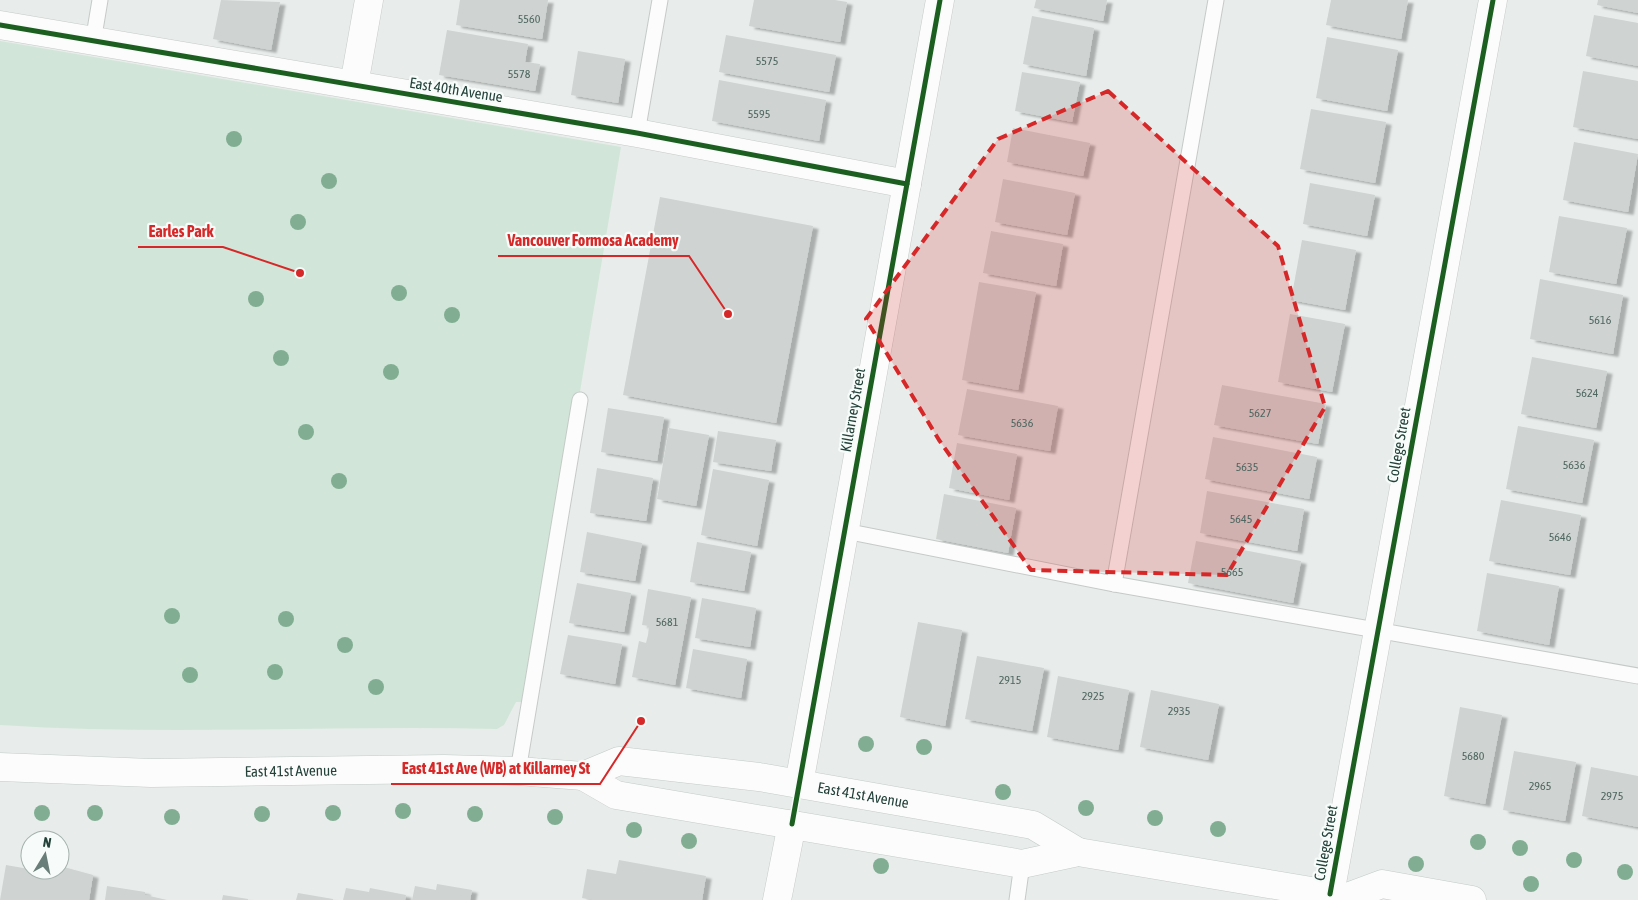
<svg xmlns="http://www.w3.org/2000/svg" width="1638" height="900" viewBox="0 0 1638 900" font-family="'Asap Condensed',sans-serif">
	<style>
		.green { fill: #d1e6d8 }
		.building { fill: #cfd4d2; filter: url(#shadow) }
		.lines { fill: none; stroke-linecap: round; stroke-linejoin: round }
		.lane-casing { stroke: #c5cac8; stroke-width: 17 }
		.street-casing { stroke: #c5cac8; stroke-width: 29 }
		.secondary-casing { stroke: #c3cbc8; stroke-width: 29 }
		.lane { stroke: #fcfcfc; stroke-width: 15 }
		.street { stroke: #fcfcfc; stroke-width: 28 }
		.secondary { stroke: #fcfcfc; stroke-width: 28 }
		.cycleway-casing { stroke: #f7fbf9; stroke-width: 8 }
		.cycleway { stroke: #1b5e20; stroke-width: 5 }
		.tree { fill: #81ae93 }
		.marked { fill: #d62828; fill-opacity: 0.2; stroke: #d62828; stroke-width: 4; stroke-dasharray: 10 6; stroke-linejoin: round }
		.labels { text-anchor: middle; stroke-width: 4.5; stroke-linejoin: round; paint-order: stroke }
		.number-label { font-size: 12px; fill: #506761 }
		.street-label { font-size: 15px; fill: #24423a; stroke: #f7fbf9 }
		.leader { fill: none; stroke: #d62828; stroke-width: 2 }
		.callout-dot { fill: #d62828; stroke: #f7fbf9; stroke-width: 2 }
		.callout-label { font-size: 16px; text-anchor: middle; font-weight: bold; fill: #d62828; stroke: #f7fbf9; stroke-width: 4.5; stroke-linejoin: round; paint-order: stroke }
	</style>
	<defs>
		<filter id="shadow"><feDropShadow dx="5.5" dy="3" stdDeviation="1" flood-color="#0004"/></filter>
	</defs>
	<rect width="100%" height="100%" fill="#e8edeb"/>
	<path class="green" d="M0,41L621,147L528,702H516L504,725L497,729C331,725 165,736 0,725Z"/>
	<g class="building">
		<path d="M221,0L280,2L271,50L213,39Z"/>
		<path d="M460,0H548L542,39L456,25Z"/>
		<path d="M754,0H835L847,2L840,42L749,26Z"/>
		<path d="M1036,0H1107L1103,21L1034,8Z"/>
		<path d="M1331,0H1408L1401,39L1326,25Z"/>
		<path d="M1598,0H1638V13L1597,5Z"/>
		<path d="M1594,15L1638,23V66L1586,56Z"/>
		<path d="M1032,16L1094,28L1086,76L1023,64Z"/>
		<path d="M447,30L528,44L525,62L540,64L535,91L439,75Z"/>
		<path d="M726,35L836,55L829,92L719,72Z"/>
		<path d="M1327,37L1398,50L1387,111L1316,98Z"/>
		<path d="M578,51L625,59L618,103L571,95Z"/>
		<path d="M1583,71L1638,81V139L1573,127Z"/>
		<path d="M1022,72L1080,82L1072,122L1015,111Z"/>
		<path d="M719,80L826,100L819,141L712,121Z"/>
		<path d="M1311,109L1386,122L1375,183L1300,169Z"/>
		<path d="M1013,128L1090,143L1083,176L1007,162Z"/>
		<path d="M1574,142L1638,154L1628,212L1563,200Z"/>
		<path d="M1003,179L1075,193L1067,235L995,222Z"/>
		<path d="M1310,183L1375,195L1367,236L1303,224Z"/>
		<path d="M660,197L813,226L776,423L623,395Z"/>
		<path d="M1559,216L1627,228L1616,284L1549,272Z"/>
		<path d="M991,231L1063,244L1056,286L983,273Z"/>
		<path d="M1302,240L1356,250L1345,310L1291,300Z"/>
		<path d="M1540,279L1623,295L1613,354L1530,339Z"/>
		<path d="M979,282L1036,292L1018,390L962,380Z"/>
		<path d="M1290,314L1345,324L1332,392L1278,382Z"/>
		<path d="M1532,357L1607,371L1596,428L1521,414Z"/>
		<path d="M1222,385L1326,404L1318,444L1214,425Z"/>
		<path d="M967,389L1058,406L1050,451L958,435Z"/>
		<path d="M608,408L664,417L657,461L601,452Z"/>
		<path d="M1518,426L1594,440L1582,503L1506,489Z"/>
		<path d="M669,428L709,435L696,506L657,499Z"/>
		<path d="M718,431L776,440L771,471L713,462Z"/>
		<path d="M1213,437L1317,457L1309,499L1205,479Z"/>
		<path d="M957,443L1017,454L1009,500L949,488Z"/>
		<path d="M597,468L653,478L646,521L590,513Z"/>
		<path d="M713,469L769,480L757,546L701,535Z"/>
		<path d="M1207,491L1304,509L1297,551L1200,533Z"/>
		<path d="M944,494L1016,508L1008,553L936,539Z"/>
		<path d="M1501,500L1581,515L1570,575L1489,561Z"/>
		<path d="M587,532L642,543L635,581L580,572Z"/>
		<path d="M1196,541L1301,561L1293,603L1188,583Z"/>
		<path d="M697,542L751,552L744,591L690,582Z"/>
		<path d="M1487,573L1559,586L1549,645L1477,631Z"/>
		<path d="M577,583L631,593L624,632L569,623Z"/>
		<path d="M648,589L691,597L675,685L632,677L639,641L646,643L648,635L649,626L642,625Z"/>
		<path d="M702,598L756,608L750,647L695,638Z"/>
		<path d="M918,622L962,630L945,726L900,717Z"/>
		<path d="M568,635L622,644L615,684L560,674Z"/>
		<path d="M693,649L747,659L741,698L686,688Z"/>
		<path d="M977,656L1044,668L1032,731L965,719Z"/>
		<path d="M1058,676L1129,690L1118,750L1047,737Z"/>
		<path d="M1151,690L1219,704L1208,760L1140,747Z"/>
		<path d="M1460,707L1502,715L1485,804L1444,796Z"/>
		<path d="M1514,751L1576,762L1565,821L1503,810Z"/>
		<path d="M1591,767L1638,776V827L1582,816Z"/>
		<path d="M619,860L706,876L702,900H593L582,898L587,869L616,874Z"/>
		<path d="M6,865L57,874L60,866L93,875L89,900H0Z"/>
		<path d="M437,884L472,890L470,900H412L415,886L436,890Z"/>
		<path d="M107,886L145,892V895L167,900H105Z"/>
		<path d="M346,888L369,892L370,888L406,895L405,900H343Z"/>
		<path d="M298,893L333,899V900H296Z"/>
		<path d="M223,895L248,899V900H222Z"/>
	</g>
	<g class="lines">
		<defs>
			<g id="lane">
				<path d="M93,42L100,0"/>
				<path d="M637,133L660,0"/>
				<path d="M845,531L1114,584L1638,676"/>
				<path d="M1114,584L1216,0"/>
				<path d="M518,771L580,400"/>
				<path d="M1017,900L1022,864"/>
			</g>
			<g id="street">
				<path d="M0,25L637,133L907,184"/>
				<path d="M354,85L369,0"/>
				<path d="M799,784L940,0"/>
				<path d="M1330,894L1493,0"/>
				<path d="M777,900L792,824"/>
			</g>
			<g id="secondary">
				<path id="s1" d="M0,767L151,773L444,769L518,771L583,776L619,761L759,777L1033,825L1078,852"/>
				<path d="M583,776L616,795L1022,864L1078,852L1347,897L1382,884L1472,900"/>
			</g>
		</defs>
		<use href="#lane" class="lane-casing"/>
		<use href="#street" class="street-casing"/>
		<use href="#secondary" class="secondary-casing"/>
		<use href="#lane" class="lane"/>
		<use href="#street" class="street"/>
		<use href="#secondary" class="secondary"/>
		<defs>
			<g id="cycleway">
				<path d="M0,25L637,133L907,184"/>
				<path d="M792,824L940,0"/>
				<path d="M1330,894L1493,0"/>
			</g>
		</defs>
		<use href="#cycleway" class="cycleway-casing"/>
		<use href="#cycleway" class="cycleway"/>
	</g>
	<g class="tree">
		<circle cx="234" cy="139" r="8"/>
		<circle cx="329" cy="181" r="8"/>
		<circle cx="298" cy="222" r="8"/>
		<circle cx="399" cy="293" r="8"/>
		<circle cx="256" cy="299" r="8"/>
		<circle cx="452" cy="315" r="8"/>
		<circle cx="281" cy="358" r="8"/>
		<circle cx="391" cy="372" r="8"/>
		<circle cx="306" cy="432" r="8"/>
		<circle cx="339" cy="481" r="8"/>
		<circle cx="172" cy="616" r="8"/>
		<circle cx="286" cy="619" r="8"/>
		<circle cx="345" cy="645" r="8"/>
		<circle cx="275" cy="672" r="8"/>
		<circle cx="190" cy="675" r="8"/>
		<circle cx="376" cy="687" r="8"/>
		<circle cx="866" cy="744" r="8"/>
		<circle cx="924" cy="747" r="8"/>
		<circle cx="1003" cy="792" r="8"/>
		<circle cx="1086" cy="808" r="8"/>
		<circle cx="403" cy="811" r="8"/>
		<circle cx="42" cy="813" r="8"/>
		<circle cx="95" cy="813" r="8"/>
		<circle cx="333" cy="813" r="8"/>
		<circle cx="262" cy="814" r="8"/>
		<circle cx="475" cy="814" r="8"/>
		<circle cx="172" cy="817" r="8"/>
		<circle cx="555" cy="817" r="8"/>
		<circle cx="1155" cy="818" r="8"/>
		<circle cx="1218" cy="829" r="8"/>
		<circle cx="634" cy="830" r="8"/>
		<circle cx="689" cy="841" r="8"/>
		<circle cx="1478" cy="842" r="8"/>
		<circle cx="1520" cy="848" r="8"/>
		<circle cx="1574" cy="860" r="8"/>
		<circle cx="1416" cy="864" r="8"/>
		<circle cx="881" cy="866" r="8"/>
		<circle cx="1625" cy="872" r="8"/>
		<circle cx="1531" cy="884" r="8"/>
	</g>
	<path class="marked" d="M1108,91L1278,246L1325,407L1227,575L1031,570L939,440L866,319L998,139Z"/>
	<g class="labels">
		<g class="number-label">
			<text x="529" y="23">5560</text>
			<text x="767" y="65">5575</text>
			<text x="519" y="78">5578</text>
			<text x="759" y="118">5595</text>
			<text x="1600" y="324">5616</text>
			<text x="1587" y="397">5624</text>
			<text x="1260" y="417">5627</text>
			<text x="1022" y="427">5636</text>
			<text x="1574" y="469">5636</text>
			<text x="1247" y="471">5635</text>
			<text x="1241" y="523">5645</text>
			<text x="1560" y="541">5646</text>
			<text x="1232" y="576">5665</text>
			<text x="667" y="626">5681</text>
			<text x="1010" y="684">2915</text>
			<text x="1093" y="700">2925</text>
			<text x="1179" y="715">2935</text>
			<text x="1473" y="760">5680</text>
			<text x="1540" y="790">2965</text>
			<text x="1612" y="800">2975</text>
		</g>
		<g class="street-label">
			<text transform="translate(456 90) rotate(9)" y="5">East 40th Avenue</text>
			<text transform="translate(853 410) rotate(-80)" y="5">Killarney Street</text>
			<text transform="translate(1399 445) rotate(-80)" y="5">College Street</text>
			<text dy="5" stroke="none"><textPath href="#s1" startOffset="291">East 41st Avenue</textPath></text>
			<text dy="5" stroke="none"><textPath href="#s1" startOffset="869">East 41st Avenue</textPath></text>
			<text transform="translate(1326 843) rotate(-80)" y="5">College Street</text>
		</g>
	</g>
	<path class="leader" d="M300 273L223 247H138M728 314L689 256H498M641 721L600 784H391"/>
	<g class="callout-dot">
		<circle cx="300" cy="273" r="5"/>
		<circle cx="728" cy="314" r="5"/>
		<circle cx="641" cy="721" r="5"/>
	</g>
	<g class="callout-label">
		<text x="181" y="237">Earles Park</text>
		<text x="593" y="246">Vancouver Formosa Academy</text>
		<text x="496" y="774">East 41st Ave (WB) at Killarney St</text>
	</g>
	<g transform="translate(45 855) rotate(10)"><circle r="24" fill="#f7fbf9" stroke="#a3b1ad"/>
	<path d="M0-4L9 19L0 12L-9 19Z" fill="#697e78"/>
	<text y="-8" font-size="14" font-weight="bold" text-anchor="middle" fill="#24423a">N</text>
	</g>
</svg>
